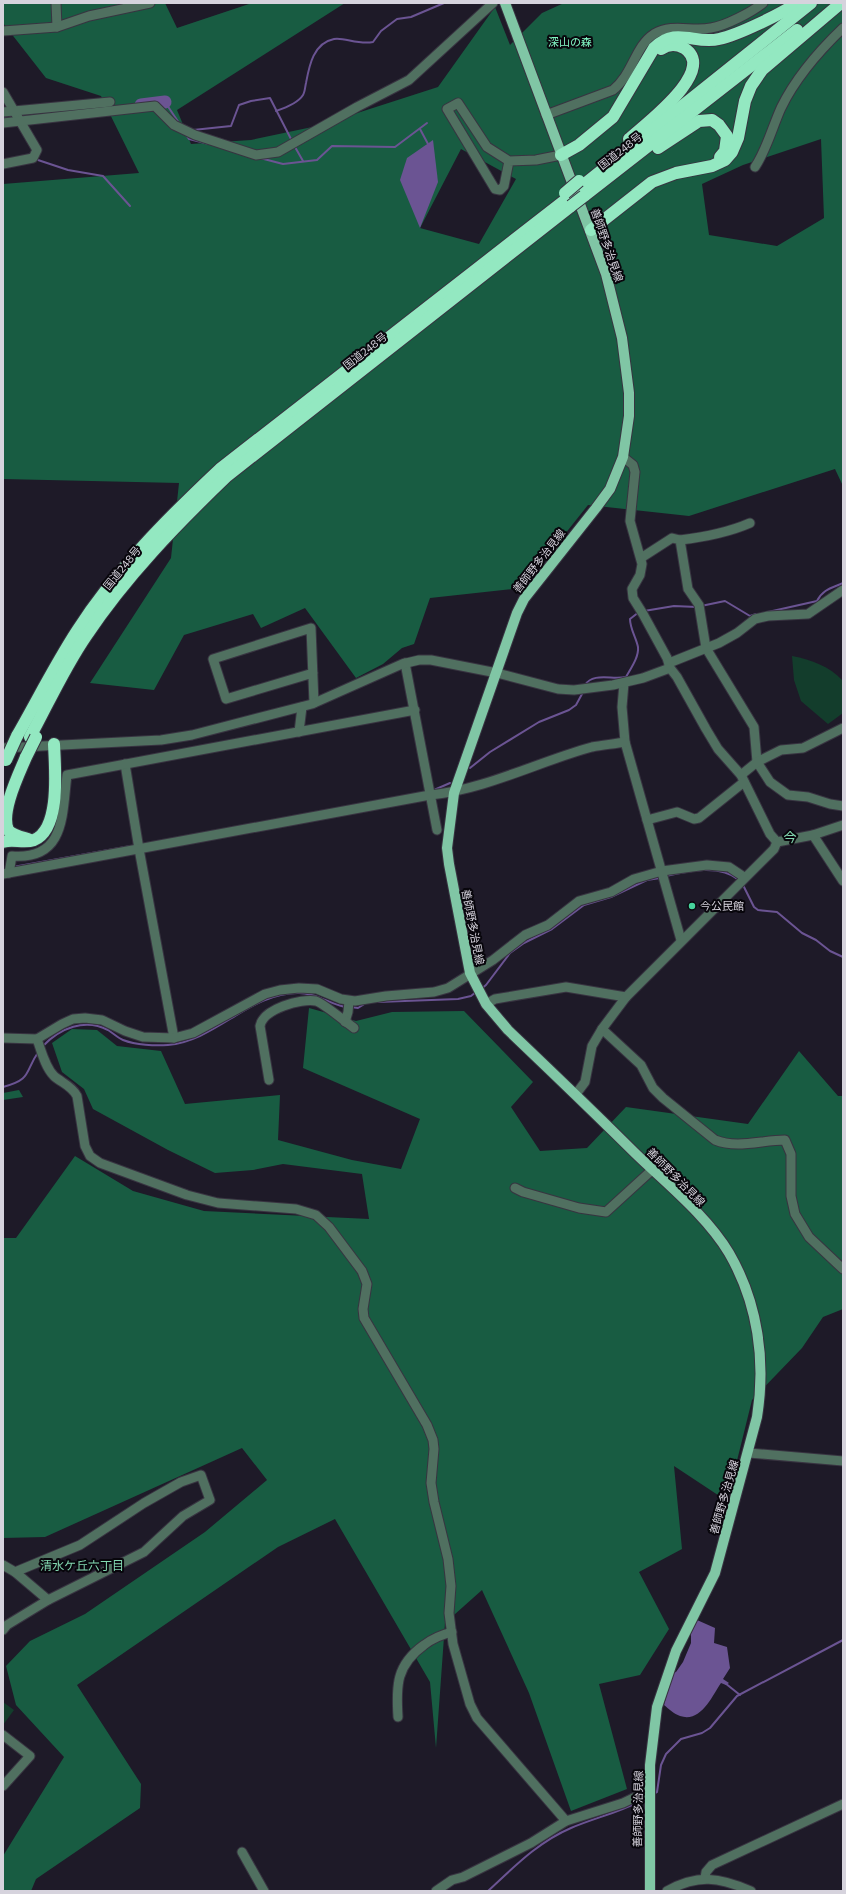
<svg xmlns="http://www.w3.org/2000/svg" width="846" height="1894" viewBox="0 0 846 1894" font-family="Commissioner,'Noto Sans JP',sans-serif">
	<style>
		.green { fill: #133d2c }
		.forest { fill: #185c42; fill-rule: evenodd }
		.water { fill: #6b5493 }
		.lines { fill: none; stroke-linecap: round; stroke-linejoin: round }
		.stream { stroke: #6b5493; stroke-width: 2 }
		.river { stroke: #6b5493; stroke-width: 13 }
		.minor-casing { stroke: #383441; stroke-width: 11 }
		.major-casing { stroke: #383441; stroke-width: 12 }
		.highway-casing { stroke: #383441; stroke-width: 14 }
		.minor { stroke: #507060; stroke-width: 9 }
		.major { stroke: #80c6a5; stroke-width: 10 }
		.highway { stroke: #93e8c1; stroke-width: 12 }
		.highway-bridge-casing { stroke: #383441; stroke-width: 14; stroke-linecap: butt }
		.highway-bridge { stroke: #93e8c1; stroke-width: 12 }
		.poi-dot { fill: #47d49d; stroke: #08060c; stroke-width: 1.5 }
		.labels { text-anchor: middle; stroke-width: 4; stroke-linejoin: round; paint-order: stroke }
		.park-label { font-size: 11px; fill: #82f7c4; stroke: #08060c }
		.street-label { font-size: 11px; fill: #d6d3dd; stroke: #08060c }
		.poi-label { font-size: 11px; fill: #d6d3dd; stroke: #08060c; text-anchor: start }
		.neighbourhood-label { font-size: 12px; fill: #83d8b1; stroke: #08060c }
		.quarter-label { font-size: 13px; fill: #83d8b1; stroke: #08060c }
	</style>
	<rect width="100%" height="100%" fill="#1e1a28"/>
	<g class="green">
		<path d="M792,656C812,660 829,666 843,681V713L828,724L801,701L794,680Z"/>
		<path d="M3,1702L14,1710L3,1725Z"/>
	</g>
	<g class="forest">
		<path d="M3,3H165L177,28L252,3H345L177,110L191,144L251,140L317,126L438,87L495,7L510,45L542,13L564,3H843V486L835,469L689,516L588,505L522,588L430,598L414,644L402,648L383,664L356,678L305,608L261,628L253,614L184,635L154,690L90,683L171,558L179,483L3,479V184L139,173L101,96L46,78L3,23ZM821,139L824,218L777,246L709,235L702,184L743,165ZM461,149L516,179L479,244L420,228Z"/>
		<path d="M309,1008L356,1021L392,1012L464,1011L533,1082L511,1107L540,1151L587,1148L626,1107L748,1124L799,1051L838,1096H843V1309L823,1317L802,1348L752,1400L727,1501L674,1466L682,1549L639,1572L669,1629L640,1675L599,1684L627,1789L571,1811L529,1693L482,1590L445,1623L436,1748L430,1682L335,1519L278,1547L77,1685L141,1784L140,1808L36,1879L31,1891H3V1856L64,1757L16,1705L6,1666L30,1641L85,1614L205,1532L267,1480L242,1448L45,1537L3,1538V1238H16L75,1156L133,1191L204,1211L369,1219L362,1174L283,1164L253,1170L215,1173L168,1150L93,1109L84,1089L62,1072L52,1043L72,1029L97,1030L117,1046L161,1051L185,1104L280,1095L278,1140L352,1160L401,1169L420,1119L303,1068Z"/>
		<path d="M19,1090L23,1097L3,1100V1093Z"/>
	</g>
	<g class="water">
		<path d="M433,140L438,182L420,228L400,180L407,158Z"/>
		<path d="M697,1620L715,1628L714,1643L727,1647L730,1668L723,1679L729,1683L726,1685L721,1683C712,1696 701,1723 680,1716C674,1714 669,1709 664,1705L673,1673L676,1672L683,1662L691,1643V1632Z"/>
	</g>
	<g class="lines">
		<g class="stream">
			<path d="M165,102L179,123"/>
			<path d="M276,111C285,108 298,103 303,95C305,92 305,87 306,83C309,67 313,43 334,39C344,37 358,45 373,42L381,31L397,19L411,17L444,3"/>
			<path d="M420,129L428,144"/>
			<path d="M193,130L231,126L239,105L251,101L270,98L292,141"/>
			<path d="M186,135L189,139L209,144"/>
			<path d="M295,147L303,161"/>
			<path d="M260,158L283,164L317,160L332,146L395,147L427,123"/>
			<path d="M35,159L68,170L103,176L130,206"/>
			<path d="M701,606L725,601L750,616L756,614"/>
			<path d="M644,611L674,606L697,607"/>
			<path d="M768,612L817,601C823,589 832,588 843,583"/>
			<path d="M585,685C593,672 612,680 626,677C631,668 639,657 638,647C636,637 630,629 630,619L639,612"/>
			<path d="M470,768L490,752L539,722L569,710L576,705L582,694"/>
			<path d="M434,790L450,783"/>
			<path d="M13,867L131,846"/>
			<path d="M666,876C688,871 720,864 739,880"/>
			<path d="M743,885L754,907L758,910L777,912L802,933L816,940L830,951L843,957"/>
			<path d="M481,989L486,985L510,953L524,943L552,929L584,905L611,897L647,880L660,878"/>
			<path d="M378,1002L458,999L471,996L476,992"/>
			<path d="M351,1007L358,1008L366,1003"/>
			<path d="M43,1046C60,1028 85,1018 108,1030C113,1033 118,1038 123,1040C136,1045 155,1046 168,1045C216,1041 250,992 299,993C317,993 329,1004 345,1007"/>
			<path d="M3,1087C33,1079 24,1072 39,1051"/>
			<path d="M725,1683L740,1695"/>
			<path d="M654,1794L657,1792L661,1765L666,1754L681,1739L702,1733L710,1728L737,1696L843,1640"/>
			<path d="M488,1891C514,1867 538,1842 571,1828C594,1818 618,1813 640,1801"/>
		</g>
		<g class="river">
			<path d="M141,105L165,102"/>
			<path d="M3,117L105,108"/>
		</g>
		<defs>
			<g id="minor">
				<path d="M56,3L57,27"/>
				<path d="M3,31L57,27L89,16L150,3"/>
				<path d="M3,92L37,150L33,158L3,164"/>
				<path d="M3,112L110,102"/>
				<path d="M546,115L613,90C633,74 635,46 654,34C673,23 691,32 711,28C725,26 752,12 763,3"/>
				<path d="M3,123L155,106L174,125L195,135L256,155L278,152L357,107L409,80L493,3"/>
				<path d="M509,161L487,147L458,103L447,109L495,189L500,190L504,186L509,161L536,160L561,155"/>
				<path d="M755,167C767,149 772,128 781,108C796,77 818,52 843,28"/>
				<path d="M623,457L633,465L635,472L630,521L642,564L640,575L632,589L633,598L643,614L667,658L670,668L677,677L706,729L718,749L741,775L770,834L777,842"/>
				<path d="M680,540C705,537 727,533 750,523"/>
				<path d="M641,558L672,538L680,540L688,589L699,605L706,648L754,727L757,762L770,782L788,795L808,797L830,804L843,806"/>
				<path d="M405,663L437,830"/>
				<path d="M669,663L719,643L737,633L755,619L768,616L808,614L843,590"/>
				<path d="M313,673L226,699L213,659L311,628L314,703"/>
				<path d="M624,683L622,707L625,742L681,940"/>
				<path d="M299,732L302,707"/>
				<path d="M3,748L161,740L192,735L312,704L402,664L419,660H431L497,673L558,689L574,690L613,685L643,678L670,668"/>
				<path d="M125,764L139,849L174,1038"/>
				<path d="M741,775L757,762L781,750L803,748L843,728"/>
				<path d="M647,820L677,812L694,819L699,818L744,782"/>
				<path d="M813,835L843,881"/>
				<path d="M777,842L813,835L843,825"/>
				<path d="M9,873L12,856C66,860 62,814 67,775L415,710"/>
				<path d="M3,874L430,795C487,789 537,762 592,747C602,745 614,744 625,742"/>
				<path d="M486,1004L495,999L566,987L626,997"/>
				<path d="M345,1022L348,1012L349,1001"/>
				<path d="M602,1029L641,1065L653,1088L663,1098L715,1140C737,1149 762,1140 785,1140L791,1154V1196L795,1214L809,1237L843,1269"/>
				<path d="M3,1038L37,1039L62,1024L73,1019L85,1018L102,1020L125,1031L143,1037L174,1038L193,1033L265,994L280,990L299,988L317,989L341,999L355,1001L386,996L434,992L448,988L493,960L525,935L548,925L579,901L611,892L634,879L662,871L707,865L729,867L744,877"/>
				<path d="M37,1039C41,1050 45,1067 54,1076C62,1083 72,1086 77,1096L85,1146L90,1156L100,1163L187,1195L218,1203L296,1209L316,1215L329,1227L362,1271L367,1284L363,1309L364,1318L427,1425L433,1440L434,1449L431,1483L434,1502L448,1559L451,1586L449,1613L453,1644L470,1704L477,1718L566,1821"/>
				<path d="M269,1080L260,1026C263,1009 301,998 316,1001C323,1003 347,1023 354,1028"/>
				<path d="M576,1094L585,1082L592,1046L602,1029L626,997L774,849L777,842"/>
				<path d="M515,1188L523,1192L579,1208L606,1212L652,1170"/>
				<path d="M749,1453L843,1461"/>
				<path d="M3,1565L15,1572L48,1600"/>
				<path d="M3,1630L7,1625L48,1600L144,1552L183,1516L210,1500L201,1475L181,1482L144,1503L80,1545L15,1572"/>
				<path d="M398,1717C396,1686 396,1665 424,1645C433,1638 440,1635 452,1632"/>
				<path d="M3,1735L30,1756L3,1786"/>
				<path d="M242,1852L264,1891"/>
				<path d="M705,1878L706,1872L712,1865L843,1804"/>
				<path d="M436,1891L452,1880L463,1877L531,1843L566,1821L623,1803L650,1790"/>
				<path d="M667,1891C698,1874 719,1877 751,1891"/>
			</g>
			<path id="major" d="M505,3L606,274L622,338L629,393V416L623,457L610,489L596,508L524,599L517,613L454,793L447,848L449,864L470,973L486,1004L508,1030C551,1071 594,1112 636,1154C667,1184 707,1216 729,1253C758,1303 766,1361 757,1417L715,1573L676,1651L657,1707L650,1765V1891"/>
			<g id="highway">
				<path d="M629,139C644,125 719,70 684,48C677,44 668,44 661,49"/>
				<path d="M658,148L699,121L712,120L719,125L727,136L725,151L720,157"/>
				<path d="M561,155L579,145L613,117L654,48C676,26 695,45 719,39C738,35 781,14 797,3"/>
				<path d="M581,187L811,3"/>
				<path d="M584,196L797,30"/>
				<path d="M591,230L652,182L676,173L712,166L725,160L732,152L738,138L745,101L751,86L762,70L841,3"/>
				<path d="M17,736C37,701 55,665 77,631C116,570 168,518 220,469L568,198"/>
				<path d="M30,737C48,704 64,668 86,636C126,576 176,525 227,476L571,206"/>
				<path d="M26,757C19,774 0,812 8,830C12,835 21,837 28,839"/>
				<path d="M3,842C13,838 23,844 34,840C61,829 55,769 54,744"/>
			</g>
		</defs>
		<use href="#minor" class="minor-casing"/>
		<use href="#major" class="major-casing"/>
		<use href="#highway" class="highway-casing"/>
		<use href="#minor" class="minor"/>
		<use href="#major" class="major"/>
		<use href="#highway" class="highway"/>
		<defs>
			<g id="highway-bridge">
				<path d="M565,193L579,181"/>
				<path d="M571,206L584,196"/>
				<path d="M26,757L36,737"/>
				<path d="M6,760L17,736"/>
			</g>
		</defs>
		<use href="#highway-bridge" class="highway-bridge-casing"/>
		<use href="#highway-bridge" class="highway-bridge"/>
	</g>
	<circle class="poi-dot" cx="692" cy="906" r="4"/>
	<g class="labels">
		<g class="park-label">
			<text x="570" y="46">深山の森</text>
		</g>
		<g class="street-label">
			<text transform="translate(620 151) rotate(-38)" y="4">国道248号</text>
			<text transform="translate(607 245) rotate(71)" y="4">善師野多治見線</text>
			<text transform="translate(365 351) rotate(-38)" y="4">国道248号</text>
			<text transform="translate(539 561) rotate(-52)" y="4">善師野多治見線</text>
			<text transform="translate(122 568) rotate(-51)" y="4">国道248号</text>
			<text transform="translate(473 927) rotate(79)" y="4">善師野多治見線</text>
			<text transform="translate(676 1177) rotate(45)" y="4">善師野多治見線</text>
			<text transform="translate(724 1497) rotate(-74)" y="4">善師野多治見線</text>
			<text transform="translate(638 1809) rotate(-89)" y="4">善師野多治見線</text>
		</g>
		<g class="poi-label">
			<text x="700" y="910">今公民館</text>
		</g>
		<g class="neighbourhood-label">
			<text x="82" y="1570">清水ケ丘六丁目</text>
		</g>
		<g class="quarter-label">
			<text x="790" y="842">今</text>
		</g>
	</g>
	<rect width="846" height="1894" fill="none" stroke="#d6d3dd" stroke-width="8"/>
</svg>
